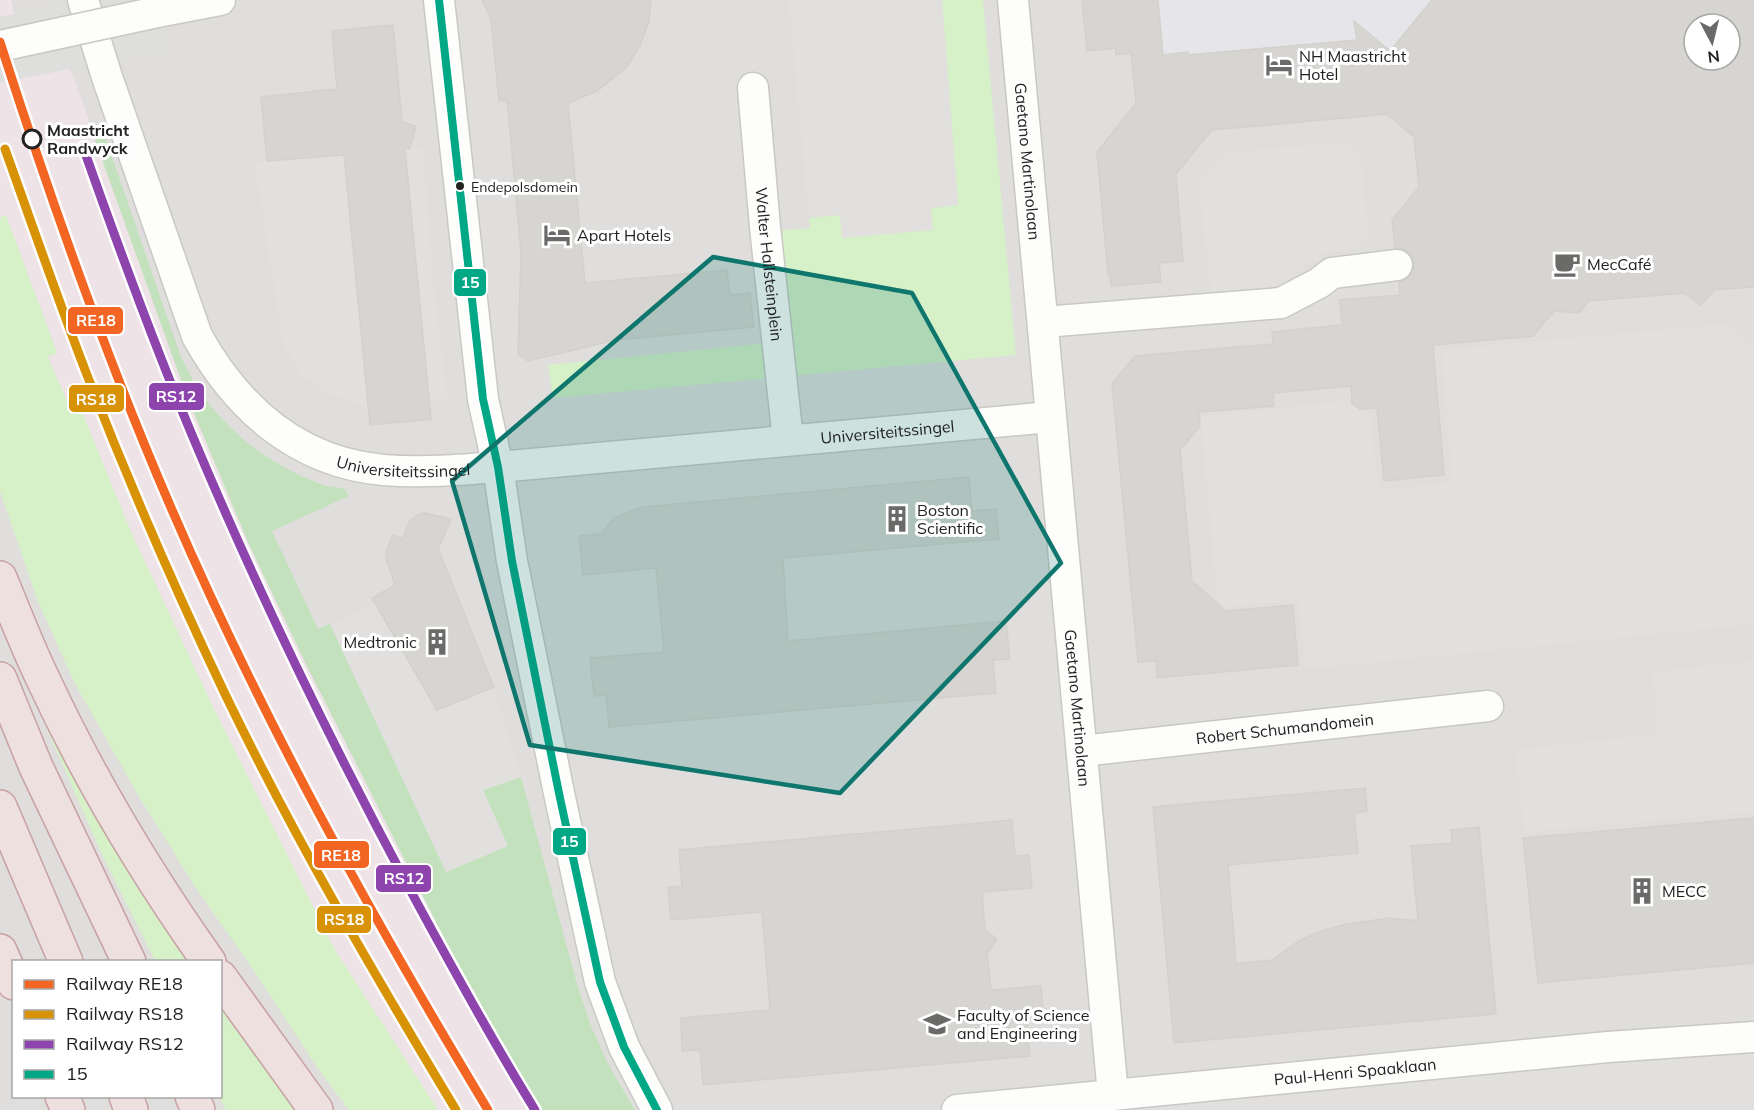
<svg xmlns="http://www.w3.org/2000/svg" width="1754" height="1110" viewBox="0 0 1754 1110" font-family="Mulish,sans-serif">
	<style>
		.residential { fill: #dfdedc; fill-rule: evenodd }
		.industrial { fill: #eee3e7 }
		.grass { fill: #d6f0c7 }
		.forest { fill: #c4e1bd }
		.parking { fill: #e1e0de }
		.plaza { fill: #e6e5e9 }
		.pier { fill: #dededd }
		.building { fill: #d7d5d1; stroke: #d3d1cb; stroke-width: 1.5; fill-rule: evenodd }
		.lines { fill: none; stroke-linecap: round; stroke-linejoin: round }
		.minor-casing { stroke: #c9c8c6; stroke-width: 33 }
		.highway-casing { stroke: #c8a0a4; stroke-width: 36 }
		.minor { stroke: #fdfdfc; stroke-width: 30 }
		.highway { stroke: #ede0df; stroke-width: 33 }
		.minor-bridge-casing { stroke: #c9c8c6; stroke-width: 33; stroke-linecap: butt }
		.minor-bridge { stroke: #fdfdfc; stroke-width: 30 }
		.bus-1-casing { stroke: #fff; stroke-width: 12 }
		.bus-1 { stroke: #00a886; stroke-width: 8 }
		.rail-1-casing { stroke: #fff; stroke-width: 14 }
		.rail-2-casing { stroke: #fff; stroke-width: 14 }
		.rail-3-casing { stroke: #fff; stroke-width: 14 }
		.rail-1 { stroke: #f26522; stroke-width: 9 }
		.rail-2 { stroke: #d79205; stroke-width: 9 }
		.rail-3 { stroke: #8e44ad; stroke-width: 9 }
		.marked { fill: #0f766e; fill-opacity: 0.2; stroke: #0f766e; stroke-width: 4.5; stroke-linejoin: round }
		.stop-dot { fill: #fff; stroke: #222; stroke-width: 3 }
		.bus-dot { fill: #222; stroke: #fff; stroke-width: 2 }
		.labels { text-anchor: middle; stroke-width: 6; stroke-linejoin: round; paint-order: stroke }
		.bus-label { font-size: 14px; fill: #222; stroke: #fff; text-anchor: start }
		.poi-label { font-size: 16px; fill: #222; stroke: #fff; text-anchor: start }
		.stop-label { font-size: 16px; font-weight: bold; fill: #222; stroke: #fff; text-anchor: start }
		.street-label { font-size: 16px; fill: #222; stroke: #fff }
		.line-badge { stroke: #fff; stroke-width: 2 }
		.badge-label { font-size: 16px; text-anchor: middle; font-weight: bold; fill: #fff }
	</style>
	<rect width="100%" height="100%" fill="#f0efea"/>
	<path class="residential" d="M0,0H1754V1110H0ZM1694,24H1730V60H1694ZM14,962H220V1096H14Z"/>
	<path class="industrial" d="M0,0H11L15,17L72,73L186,394L248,542L303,658L497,1043L539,1110H438L335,950L212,705L132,534L81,411L72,414L48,356L57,352L6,215L0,217Z"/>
	<g class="grass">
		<path d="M942,0H983L1016,355L553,398L548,365L788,341L776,231L810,228L809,218L840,215L843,238L931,208L958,205Z"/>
		<path d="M6,215L57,353L48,357L72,413L81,410L132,534L212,705L335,950L438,1110H349L318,1069L254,971L194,885L138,795L74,682L37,599L0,491V217Z"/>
		<path d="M29,688L198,961H155L103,857Z"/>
		<path d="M221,995L301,1110H226L219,1097Z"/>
	</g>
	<path class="forest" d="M101,125L181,357C187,368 192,380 199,390C227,432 271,465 318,483C326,487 337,487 345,489L349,496L272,531L318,629L330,624L446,871L483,790L521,777L577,984L591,1026L608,1064L635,1110H539L497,1043L303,658L248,542L186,394L91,129Z"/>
	<g class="parking">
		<path d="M789,0H942L958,205L931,208L933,230L842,238L840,215L809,218Z"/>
		<path d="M1348,142L1360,155L1368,235L1357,248L1324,253L1279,285L1211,293L1198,180L1227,153Z"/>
		<path d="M423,148L432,269L447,401L371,407L334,396L300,375L283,343L255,163Z"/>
		<path d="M1723,324L1754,347V624L1305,669L1298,600L1218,607L1201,416L1348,401L1370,417L1378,489L1452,483L1442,350Z"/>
		<path d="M375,605L436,712L494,688L521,777L483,790L508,846L446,872L330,624Z"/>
		<path d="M1754,661V812L1524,832L1516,750L1658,734L1653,672Z"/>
		<path d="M1754,1045V1110H1094Z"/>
	</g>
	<path class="plaza" d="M1158,0H1432L1388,53L1382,45L1371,35L1356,36L1357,40L1197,54L1188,55L1187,52L1173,53L1164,65Z"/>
	<path class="pier" d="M85,0H155L164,50L0,83V17Z"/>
	<g class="building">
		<path d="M482,0H651L649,21L640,46L627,67L597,91L568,103L585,283L727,270L730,295L750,293L754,327L616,340L528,361L518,354L521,253L508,109L506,100L499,101L491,19Z"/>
		<path d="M1082,0H1158L1163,55L1188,52V55L1357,40L1354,21L1390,51L1432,0H1754V287L1714,290L1701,305L1685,293L1589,301L1579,313L1554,311L1533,336L1433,345L1444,475L1384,481L1377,408L1360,409L1352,403L1351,386L1273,393L1274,406L1199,412L1200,426L1180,450L1192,581L1226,611L1293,605L1298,665L1157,678L1156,661L1138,662L1112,384L1135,356L1273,344L1272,332L1342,325L1340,300L1400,295L1399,282L1408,278L1413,272L1414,263L1410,254L1403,249L1395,248L1392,220L1419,187L1414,137L1387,114L1212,130L1176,174L1183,261L1159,263L1161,282L1111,286L1110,274H1108L1097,152L1136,103L1131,53L1116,55V48L1087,51ZM1694,24H1730V60H1694Z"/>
		<path d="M393,25L402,122L416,126L410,148L405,149L431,419L370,425L344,155L267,161L261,97L337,89L332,31Z"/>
		<path d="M969,477L972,511L996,509L999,539L783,558L788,641L1006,621L1010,659L993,660L996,693L609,727L606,695L594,696L590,658L664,652L656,568L583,575L579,536L601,534L614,518L643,507Z"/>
		<path d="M425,513L451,519L438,549L494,687L437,710L372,598L395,585L386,558L387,549L393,535L402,539L410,521L419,514Z"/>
		<path d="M1365,788L1367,811L1354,813L1358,853L1228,865L1236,964L1272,960L1299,941L1321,931L1347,924L1390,918L1418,921L1411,846L1452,843L1451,830L1479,827L1496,1014L1174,1043L1153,807Z"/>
		<path d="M1754,818V963L1538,983L1523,838Z"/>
		<path d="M1012,820L1015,856L1029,855L1032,888L982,892L985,930L997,939L987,954L991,990L1041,986L1044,1019L1027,1021L1030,1056L703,1085L700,1050L682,1051L681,1018L770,1010L762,912L671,920L668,887L682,886L679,850Z"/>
	</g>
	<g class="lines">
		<defs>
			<g id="minor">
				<path id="s1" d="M83,0L107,77L197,336C237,408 297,462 383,470C421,473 460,470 498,467L1051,417"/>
				<path d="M439,0L483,399L498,467L512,561L560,798L600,982L624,1047L657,1110"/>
				<path id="s2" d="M1013,0L1113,1095"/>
				<path d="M157,12L220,0"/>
				<path id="s3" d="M753,88L765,227L788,440"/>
				<path d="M1044,322L1281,303L1319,283L1332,273L1397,265"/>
				<path id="s4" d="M1082,751L1488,706"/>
				<path id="s5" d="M957,1110L1608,1047L1754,1037"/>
			</g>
			<g id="highway">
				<path d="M0,578C14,612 27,646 43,679C89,778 146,873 209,962"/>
				<path d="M0,679L36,767L129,962"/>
				<path d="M0,807L66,962"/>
				<path d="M0,951L14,983"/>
				<path d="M220,977L316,1110"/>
				<path d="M62,1096L68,1110"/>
				<path d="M126,1096L131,1110"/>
				<path d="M192,1096L198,1110"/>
			</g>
		</defs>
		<use href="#minor" class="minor-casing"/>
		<use href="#highway" class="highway-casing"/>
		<use href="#minor" class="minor"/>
		<use href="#highway" class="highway"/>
		<defs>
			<path id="minor-bridge" d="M0,46L157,12"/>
		</defs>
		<use href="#minor-bridge" class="minor-bridge-casing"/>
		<use href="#minor-bridge" class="minor-bridge"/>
		<defs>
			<path id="bus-1" d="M439,0L483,399L498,467L512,561L560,798L600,982L624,1047L657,1110"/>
		</defs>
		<use href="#bus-1" class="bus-1-casing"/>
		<use href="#bus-1" class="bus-1"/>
		<defs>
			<path id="rail-1" d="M0,42C50,198 104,352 169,503C259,713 370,914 488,1110"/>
			<path id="rail-2" d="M5,149C32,224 58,300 87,375C129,483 175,589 225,694C294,837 374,974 456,1110"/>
			<path id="rail-3" d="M83,147C118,246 154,345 195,442C259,594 331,742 408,886C449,962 490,1037 535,1110"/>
		</defs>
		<use href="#rail-1" class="rail-1-casing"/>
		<use href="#rail-2" class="rail-2-casing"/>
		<use href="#rail-3" class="rail-3-casing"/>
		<use href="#rail-1" class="rail-1"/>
		<use href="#rail-2" class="rail-2"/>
		<use href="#rail-3" class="rail-3"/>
	</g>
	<path class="marked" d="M713,257L912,293L1061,563L840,793L530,745L452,481Z"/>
	<defs>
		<symbol id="hotel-bare" viewBox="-9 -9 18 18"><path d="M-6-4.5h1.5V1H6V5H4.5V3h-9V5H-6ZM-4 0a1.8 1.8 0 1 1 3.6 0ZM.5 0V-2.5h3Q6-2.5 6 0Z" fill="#6a6a68" stroke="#fff" stroke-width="2.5" paint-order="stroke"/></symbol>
		<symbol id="cafe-bare" viewBox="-9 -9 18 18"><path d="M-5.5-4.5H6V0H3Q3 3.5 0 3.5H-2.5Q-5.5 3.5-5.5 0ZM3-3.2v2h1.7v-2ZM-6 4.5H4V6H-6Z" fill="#6a6a68" stroke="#fff" stroke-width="2.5" paint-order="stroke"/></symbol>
		<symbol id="building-bare" viewBox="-9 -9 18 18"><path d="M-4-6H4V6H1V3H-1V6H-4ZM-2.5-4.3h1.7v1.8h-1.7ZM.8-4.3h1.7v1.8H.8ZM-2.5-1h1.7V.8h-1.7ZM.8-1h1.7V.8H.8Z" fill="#6a6a68" stroke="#fff" stroke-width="2.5" paint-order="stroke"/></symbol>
		<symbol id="university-bare" viewBox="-9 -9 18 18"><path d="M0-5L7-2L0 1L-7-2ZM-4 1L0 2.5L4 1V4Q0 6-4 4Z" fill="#6a6a68" stroke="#fff" stroke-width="2.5" paint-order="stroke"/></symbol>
	</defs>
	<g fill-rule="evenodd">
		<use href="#hotel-bare" x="1260" y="46" width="38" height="38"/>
		<use href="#hotel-bare" x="538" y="216" width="38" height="38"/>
		<use href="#cafe-bare" x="1548" y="245" width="38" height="38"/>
		<use href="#building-bare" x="878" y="500" width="38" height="38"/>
		<use href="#building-bare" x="418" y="623" width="38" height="38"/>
		<use href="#building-bare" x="1623" y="872" width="38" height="38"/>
		<use href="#university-bare" x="918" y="1005" width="38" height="38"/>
	</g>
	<circle class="stop-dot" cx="32" cy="139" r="9"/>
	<circle class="bus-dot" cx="460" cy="186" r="5"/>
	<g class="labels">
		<g class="bus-label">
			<text x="471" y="192">Endepolsdomein</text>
		</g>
		<g class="poi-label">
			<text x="1299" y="62">NH Maastricht<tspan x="1299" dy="18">Hotel</tspan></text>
			<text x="577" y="241">Apart Hotels</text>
			<text x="1587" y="270">MecCafé</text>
			<text x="917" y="516">Boston<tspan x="917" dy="18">Scientific</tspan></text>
			<text x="417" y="648" text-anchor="end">Medtronic</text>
			<text x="1662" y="897">MECC</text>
			<text x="957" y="1021">Faculty of Science<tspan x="957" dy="18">and Engineering</tspan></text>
		</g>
		<g class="stop-label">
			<text x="47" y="136">Maastricht<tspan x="47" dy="18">Randwyck</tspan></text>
		</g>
		<g class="street-label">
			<text dy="6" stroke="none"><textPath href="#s2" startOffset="162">Gaetano Martinolaan</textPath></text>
			<text dy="6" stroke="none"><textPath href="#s3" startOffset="177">Walter Hallsteinplein</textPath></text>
			<text dy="6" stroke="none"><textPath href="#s1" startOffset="1100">Universiteitssingel</textPath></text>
			<text dy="6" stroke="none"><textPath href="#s1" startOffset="614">Universiteitssingel</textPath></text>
			<text dy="6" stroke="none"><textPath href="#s2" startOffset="711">Gaetano Martinolaan</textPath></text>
			<text dy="6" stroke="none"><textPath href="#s4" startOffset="204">Robert Schumandomein</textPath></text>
			<text dy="6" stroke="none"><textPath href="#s5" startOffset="400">Paul-Henri Spaaklaan</textPath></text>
		</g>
	</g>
	<g class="line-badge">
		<rect x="453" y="268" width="34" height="29" rx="6" fill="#00a886"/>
		<rect x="67" y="306" width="57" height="29" rx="6" fill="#f26522"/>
		<rect x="148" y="382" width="57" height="29" rx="6" fill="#8e44ad"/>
		<rect x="68" y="384" width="57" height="29" rx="6" fill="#d79205"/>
		<rect x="552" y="827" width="35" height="29" rx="6" fill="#00a886"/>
		<rect x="313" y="840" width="57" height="29" rx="6" fill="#f26522"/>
		<rect x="375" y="864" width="57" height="29" rx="6" fill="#8e44ad"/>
		<rect x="316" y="905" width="56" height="29" rx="6" fill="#d79205"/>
	</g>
	<g class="badge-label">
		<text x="470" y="288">15</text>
		<text x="96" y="326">RE18</text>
		<text x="176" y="402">RS12</text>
		<text x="96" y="405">RS18</text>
		<text x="569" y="847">15</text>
		<text x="341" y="861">RE18</text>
		<text x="404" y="884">RS12</text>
		<text x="344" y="925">RS18</text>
	</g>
	<rect x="12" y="960" width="210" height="138" fill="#ffffff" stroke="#a7a7a7" stroke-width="1.5"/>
	<rect x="24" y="980" width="30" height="9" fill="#f26522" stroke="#a7a7a7" stroke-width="1.5"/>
	<text x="66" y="990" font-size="18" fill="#222222">Railway RE18</text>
	<rect x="24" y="1010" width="30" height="9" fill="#d79205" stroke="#a7a7a7" stroke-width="1.5"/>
	<text x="66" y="1020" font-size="18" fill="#222222">Railway RS18</text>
	<rect x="24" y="1040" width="30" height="9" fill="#8e44ad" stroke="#a7a7a7" stroke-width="1.5"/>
	<text x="66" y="1050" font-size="18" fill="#222222">Railway RS12</text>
	<rect x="24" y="1070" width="30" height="9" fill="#00a886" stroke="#a7a7a7" stroke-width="1.5"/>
	<text x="66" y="1080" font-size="18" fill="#222222">15</text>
	<g transform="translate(1712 42) rotate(173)"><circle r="28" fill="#ffffff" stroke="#a7a7a7" stroke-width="1.5"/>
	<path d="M0-4.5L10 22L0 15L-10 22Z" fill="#6a6a68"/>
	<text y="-9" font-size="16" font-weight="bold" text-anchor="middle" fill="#222222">N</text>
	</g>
</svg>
